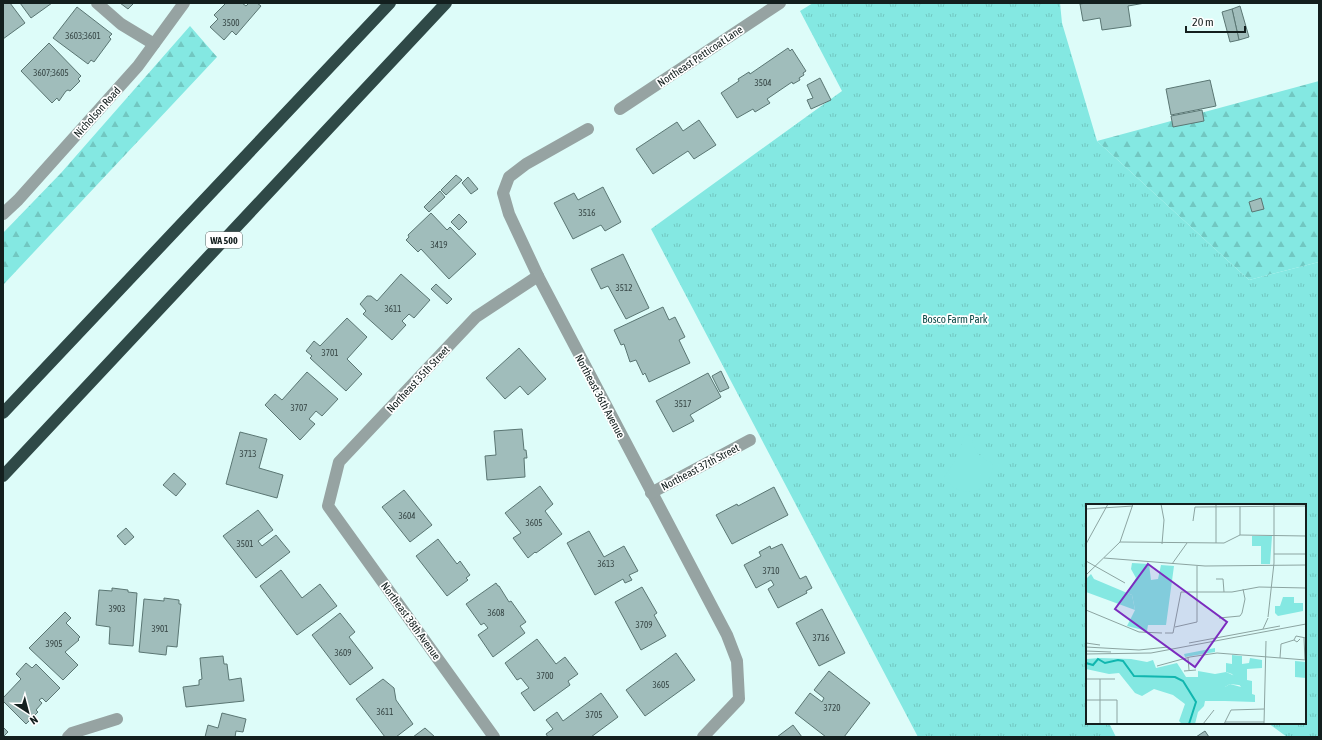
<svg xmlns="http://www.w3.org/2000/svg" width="1322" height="740" viewBox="0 0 1322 740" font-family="'Asap Condensed',sans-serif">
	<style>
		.forest { fill: url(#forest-firs) }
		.park { fill: url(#park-tufts) }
		.pitch { fill: #84e8e2 }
		.building { fill: #a0bdbb; stroke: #5a7673 }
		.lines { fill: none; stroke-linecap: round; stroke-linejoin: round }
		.minor { stroke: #96a3a2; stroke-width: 12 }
		.highway { stroke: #2f4947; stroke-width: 12 }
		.labels { text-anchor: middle; stroke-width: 3.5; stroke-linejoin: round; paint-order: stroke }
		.number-label { font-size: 9px; fill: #364645 }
		.shield { fill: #fff; stroke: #5a6262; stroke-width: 1 }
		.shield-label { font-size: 10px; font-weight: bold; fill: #131f1e }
		.street-label { font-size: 11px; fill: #131f1e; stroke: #fff }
		.park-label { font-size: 11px; fill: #0c4a47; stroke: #fff }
		.inset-river { fill: none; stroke: #11b6af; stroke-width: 2 }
		.inset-road { fill: none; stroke: #8ca4a1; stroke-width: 1 }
		.view { fill: #7b2cbf; fill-opacity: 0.15; stroke: #7b2cbf; stroke-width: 2 }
		.inset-edge { fill: none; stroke: #131f1e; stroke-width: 2 }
	</style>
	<defs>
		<pattern id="forest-firs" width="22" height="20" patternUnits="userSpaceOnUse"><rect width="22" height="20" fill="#84e8e2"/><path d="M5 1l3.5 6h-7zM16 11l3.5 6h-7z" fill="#71c7c1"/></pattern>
		<pattern id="park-tufts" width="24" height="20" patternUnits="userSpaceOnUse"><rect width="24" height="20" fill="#84e8e2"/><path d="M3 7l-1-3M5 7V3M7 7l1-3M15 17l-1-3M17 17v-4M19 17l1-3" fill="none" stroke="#71c7c1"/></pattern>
	</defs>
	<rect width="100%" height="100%" fill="#ddfcf9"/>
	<g class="forest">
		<path d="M190,26L217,57L3,285V233L61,173Z"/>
		<path d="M1319,81V262L1249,280L1097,141Z"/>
	</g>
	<path class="park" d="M813,3H1060L1062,23L1097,141L1249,280L1319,262V737H1287L1268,723H1305V505H1087V723H1109L1116,737H918L651,229L842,91L800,11Z"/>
	<path class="pitch" d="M965,433L972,437C973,451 980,458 993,463C993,493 960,503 944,477L958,456Z"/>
	<g class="building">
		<path d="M3,3H10L25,23L3,39Z"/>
		<path d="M20,3H52L31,18Z"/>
		<path d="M120,3H134L128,9Z"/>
		<path d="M226,3H242L246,6L249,3H257L261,6L236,35L232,31L224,40L210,27L218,19L214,15Z"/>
		<path d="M1086,3H1145L1128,6L1131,26L1102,30L1100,18L1083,21L1080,4Z"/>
		<path d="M1240,6L1249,37L1239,40L1232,9Z"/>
		<path d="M77,7L112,34L109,37L111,39L94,62L91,60L88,64L53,38Z"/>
		<path d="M1232,9L1239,40L1230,42L1222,12Z"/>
		<path d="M49,43L81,76L78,79L80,81L70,91L68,90L66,91L59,101L57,98L52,103L21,71Z"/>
		<path d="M788,48L790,51L792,49L806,71L803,73L804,75L799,78L800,80L793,84L792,82L767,99L770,103L755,112L753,109L737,118L721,93L739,81L738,79L749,72L750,74Z"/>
		<path d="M820,78L831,100L811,109L807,100L813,98L807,85Z"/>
		<path d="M1210,80L1216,106L1171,115L1166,89Z"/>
		<path d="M1202,110L1204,121L1173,127L1171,116Z"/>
		<path d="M699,120L716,145L694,159L688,151L653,174L636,149L677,122L683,131Z"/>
		<path d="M456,175L462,180L446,195L441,190Z"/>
		<path d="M468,177L478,189L471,194L462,183Z"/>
		<path d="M603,187L621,222L605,231L601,225L573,239L554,203L574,193L578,200Z"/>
		<path d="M440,191L445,197L429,212L424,207Z"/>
		<path d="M1261,198L1264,209L1252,212L1249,202Z"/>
		<path d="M431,213L447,230L450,227L476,254L449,279L421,249L418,252L406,240L409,237L408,235Z"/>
		<path d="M459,214L467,222L459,230L451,222Z"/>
		<path d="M623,254L649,308L626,319L608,286L601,289L591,269Z"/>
		<path d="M401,274L430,300L414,318L409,314L402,321L406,325L392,340L363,314L366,311L360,304L367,296H371L377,301Z"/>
		<path d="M436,284L452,299L447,304L431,289Z"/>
		<path d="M663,307L669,320L675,317L685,337L679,340L690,363L649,382L645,373L643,375L636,360L630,362L624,344L621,345L614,330Z"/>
		<path d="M347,318L367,337L347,359L362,374L346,391L310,358L312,356L306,351L314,341L320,346Z"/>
		<path d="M519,348L546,379L528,395L520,386L505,399L486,378Z"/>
		<path d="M721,371L729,388L720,392L712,376Z"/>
		<path d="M307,372L338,399L322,416L316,411L309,419L315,424L300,440L265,405L275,394L282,400Z"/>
		<path d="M708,373L721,397L690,415L694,421L673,432L656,401Z"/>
		<path d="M522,429L524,450H526L527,458H524L525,477L487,480L485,456L496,455L494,431Z"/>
		<path d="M240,432L267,439L259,468L283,475L277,498L226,484Z"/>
		<path d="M174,473L186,484L176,496L163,485Z"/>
		<path d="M540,486L553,504L545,511L562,534L536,553L535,552L528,558L513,538L521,533L505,513Z"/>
		<path d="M774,487L788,515L732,544L716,515L737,504L738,506Z"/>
		<path d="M404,490L432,525L410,542L382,507Z"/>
		<path d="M258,510L273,530L258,541L262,546L276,535L290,552L256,578L223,536Z"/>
		<path d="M126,528L134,537L125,545L117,536Z"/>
		<path d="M589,531L604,557L624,546L638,571L629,575L632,580L625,583L623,579L595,595L567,543Z"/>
		<path d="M438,539L457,564L460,561L470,575L466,578L468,580L447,596L416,556Z"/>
		<path d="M782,544L800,579L806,576L812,588L806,591L807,593L778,608L768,589L774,585L771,580L756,588L744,565L761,556L759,552L770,546L771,549Z"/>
		<path d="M281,570L302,598L320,584L337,606L297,635L260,586Z"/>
		<path d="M496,583L498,586H499L509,602L511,601L526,622L520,626L525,633L493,657L478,635L488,628L484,623L481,625L466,604Z"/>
		<path d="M642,587L657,613L654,615L666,636L641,650L615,602Z"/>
		<path d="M112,588L128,590V592L137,593L133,646L109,644L110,627L96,625L99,590L112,591Z"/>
		<path d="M164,598L179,600V604H181L177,647L167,646L166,655L139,652L144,599L164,601Z"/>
		<path d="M822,609L845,653L819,666L796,623Z"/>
		<path d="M65,612L71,618L66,623L80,637L78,639L79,640L65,652L78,665L63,680L29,648Z"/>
		<path d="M340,613L355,632L349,637L373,668L350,685L312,635Z"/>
		<path d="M537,639L556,664L565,657L578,674L568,681L570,685L534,711L521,693L529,688L521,678L517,680L505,663Z"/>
		<path d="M676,653L695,680L645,716L626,690Z"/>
		<path d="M223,656L224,664H227L229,680L241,678L244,701L186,707L183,687L199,685V680L202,679L200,658Z"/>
		<path d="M26,663L32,668L36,664L60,688L46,702L42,698L39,700L42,703L36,710L38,712L26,724L3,701V698L21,679L16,674Z"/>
		<path d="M829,671L870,703L844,737H826L795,713L810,693L822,702L824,698L814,690Z"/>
		<path d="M383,679L394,688L396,700L413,724L396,737H385L356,699Z"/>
		<path d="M601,693L618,717L591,737H548L546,734L553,729L546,720L557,712L563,721Z"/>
		<path d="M222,713L246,719L243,732L236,731L235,737H205L208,725L218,728Z"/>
		<path d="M793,725L802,737H777Z"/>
		<path d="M3,727L8,732L3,737Z"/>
		<path d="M425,728L435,737H413Z"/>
		<path d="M1205,731L1209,737H1196Z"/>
	</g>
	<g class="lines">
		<g class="minor">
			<path d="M97,3L121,24L154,44"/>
			<path d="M620,109L780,3"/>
			<path d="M588,129L526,164L509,177L503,193L509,214L538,276L727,635L737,661L739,699L703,737"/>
			<path d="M3,214L18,200L138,66L184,3"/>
			<path d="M651,493L750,440"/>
			<path d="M68,737L72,733L117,719"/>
			<path d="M494,737L328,506L339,462L476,317L538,276"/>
		</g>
		<g class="highway">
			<path d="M3,413L390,3"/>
			<path d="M3,476L446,3"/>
		</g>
	</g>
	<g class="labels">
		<g class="number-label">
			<text x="231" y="26">3500</text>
			<text x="83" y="39">3603;3601</text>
			<text x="51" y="76">3607;3605</text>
			<text x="763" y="86">3504</text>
			<text x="587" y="216">3516</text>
			<text x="439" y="248">3419</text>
			<text x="624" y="291">3512</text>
			<text x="393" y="312">3611</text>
			<text x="330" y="356">3701</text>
			<text x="683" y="407">3517</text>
			<text x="299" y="411">3707</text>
			<text x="248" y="457">3713</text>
			<text x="407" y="519">3604</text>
			<text x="534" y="526">3605</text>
			<text x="245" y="547">3501</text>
			<text x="606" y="567">3613</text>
			<text x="771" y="574">3710</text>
			<text x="117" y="612">3903</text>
			<text x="496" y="616">3608</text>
			<text x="644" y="628">3709</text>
			<text x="160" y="632">3901</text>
			<text x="821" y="641">3716</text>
			<text x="54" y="647">3905</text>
			<text x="343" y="656">3609</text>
			<text x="545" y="679">3700</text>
			<text x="661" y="688">3605</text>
			<text x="832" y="711">3720</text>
			<text x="385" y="715">3611</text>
			<text x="594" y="718">3705</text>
		</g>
		<rect class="shield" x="206" y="232" width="36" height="16" rx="3"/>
		<g class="shield-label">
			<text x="224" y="244">WA 500</text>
		</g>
		<g class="street-label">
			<text transform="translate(700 56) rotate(-34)" y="4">Northeast Petticoat Lane</text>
			<text transform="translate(97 112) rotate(-48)" y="4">Nicholson Road</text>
			<text transform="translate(418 379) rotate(-47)" y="4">Northeast 35th Street</text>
			<text transform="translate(600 396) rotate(62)" y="4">Northeast 36th Avenue</text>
			<text transform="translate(700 467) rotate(-28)" y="4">Northeast 37th Street</text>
			<text transform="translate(411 621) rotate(54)" y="4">Northeast 38th Avenue</text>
		</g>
		<g class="park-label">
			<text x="955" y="323">Bosco Farm Park</text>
		</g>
	</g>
	<g transform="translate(1086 504)">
		<rect width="220" height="220" fill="#ddfcf9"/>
		<path d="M166,32H186L184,60H175V42H166ZM197,93H208V99H217V107L192,112L189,109V102H194ZM146,151L156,152V160L163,159L164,154L176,156V164L161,165V176L166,177V190L169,191V198L139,197V183L144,180L155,183L146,170L140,168V159L146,160Z" fill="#84e8e2"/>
		<path d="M5,70L8,75L46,91L49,106L0,88V75ZM129,144V148L99,153L98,150ZM14,154L45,155L61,158L67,156L70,164L91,159L100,173H112V167L129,170L140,168L153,174L161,182L144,180L139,183V197H119L118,202L112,208L109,220H96L93,217L99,200L87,191L68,185L56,192L49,189L33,169L23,170L0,165V155Z" fill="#84e8e2"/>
		<path d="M46,59L63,60L65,76L72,75L75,61L88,62L80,121H62L61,127L41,122L49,106L46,91L41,89L50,74L45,65ZM209,157L220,158V174L209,173Z" fill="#84e8e2"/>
		<path class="inset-river" d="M0,159L7,161L12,155L19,159L32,156L37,157L48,172L89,173L97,177L110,198L103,220"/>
		<path class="inset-road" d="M75,0L78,16L76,40M130,0V39M0,5L47,2M107,17L109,3L220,2M154,31V2M34,38L138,39L154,31L220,32M0,40L22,0M188,50H220M18,54L119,62L220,61M0,57L39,79M86,60L101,39M0,71L34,38L47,0M130,75H137L138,88M0,106L53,128L76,129M156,109L159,95L157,85M182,113L188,59V1M133,114L154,112L156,109M89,123L111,118V62M177,125L182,114M79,129H87L95,88H146L173,83L220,84M218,134L219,156M214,135L211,138L208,136L210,132L220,134M0,139L14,141M103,139L194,122M0,143L53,146L82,143M0,147L25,148M0,150L65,149L220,120M102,154L103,166M194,154L195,140L208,136M71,162L104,153L131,149L220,156M98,167L110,166M0,175H29M0,196H31V220M139,218H178M14,220V175M117,220L128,206M138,220L145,206L178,205M178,220L180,137"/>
		<path class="view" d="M62,60L141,118L109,163L29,105Z"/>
		<rect width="220" height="220" class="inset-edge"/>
	</g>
	<rect width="1322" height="740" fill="none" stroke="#131f1e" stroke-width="8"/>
	<g transform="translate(28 712) rotate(144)" stroke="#ffffff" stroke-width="3" paint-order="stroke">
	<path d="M0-3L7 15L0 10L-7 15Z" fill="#131f1e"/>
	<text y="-6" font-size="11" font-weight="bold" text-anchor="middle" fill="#131f1e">N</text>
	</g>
	<path d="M1186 26v6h59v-6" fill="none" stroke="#131f1e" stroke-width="2"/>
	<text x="1192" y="26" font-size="12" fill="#131f1e" stroke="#ffffff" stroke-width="3" paint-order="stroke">20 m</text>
</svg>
